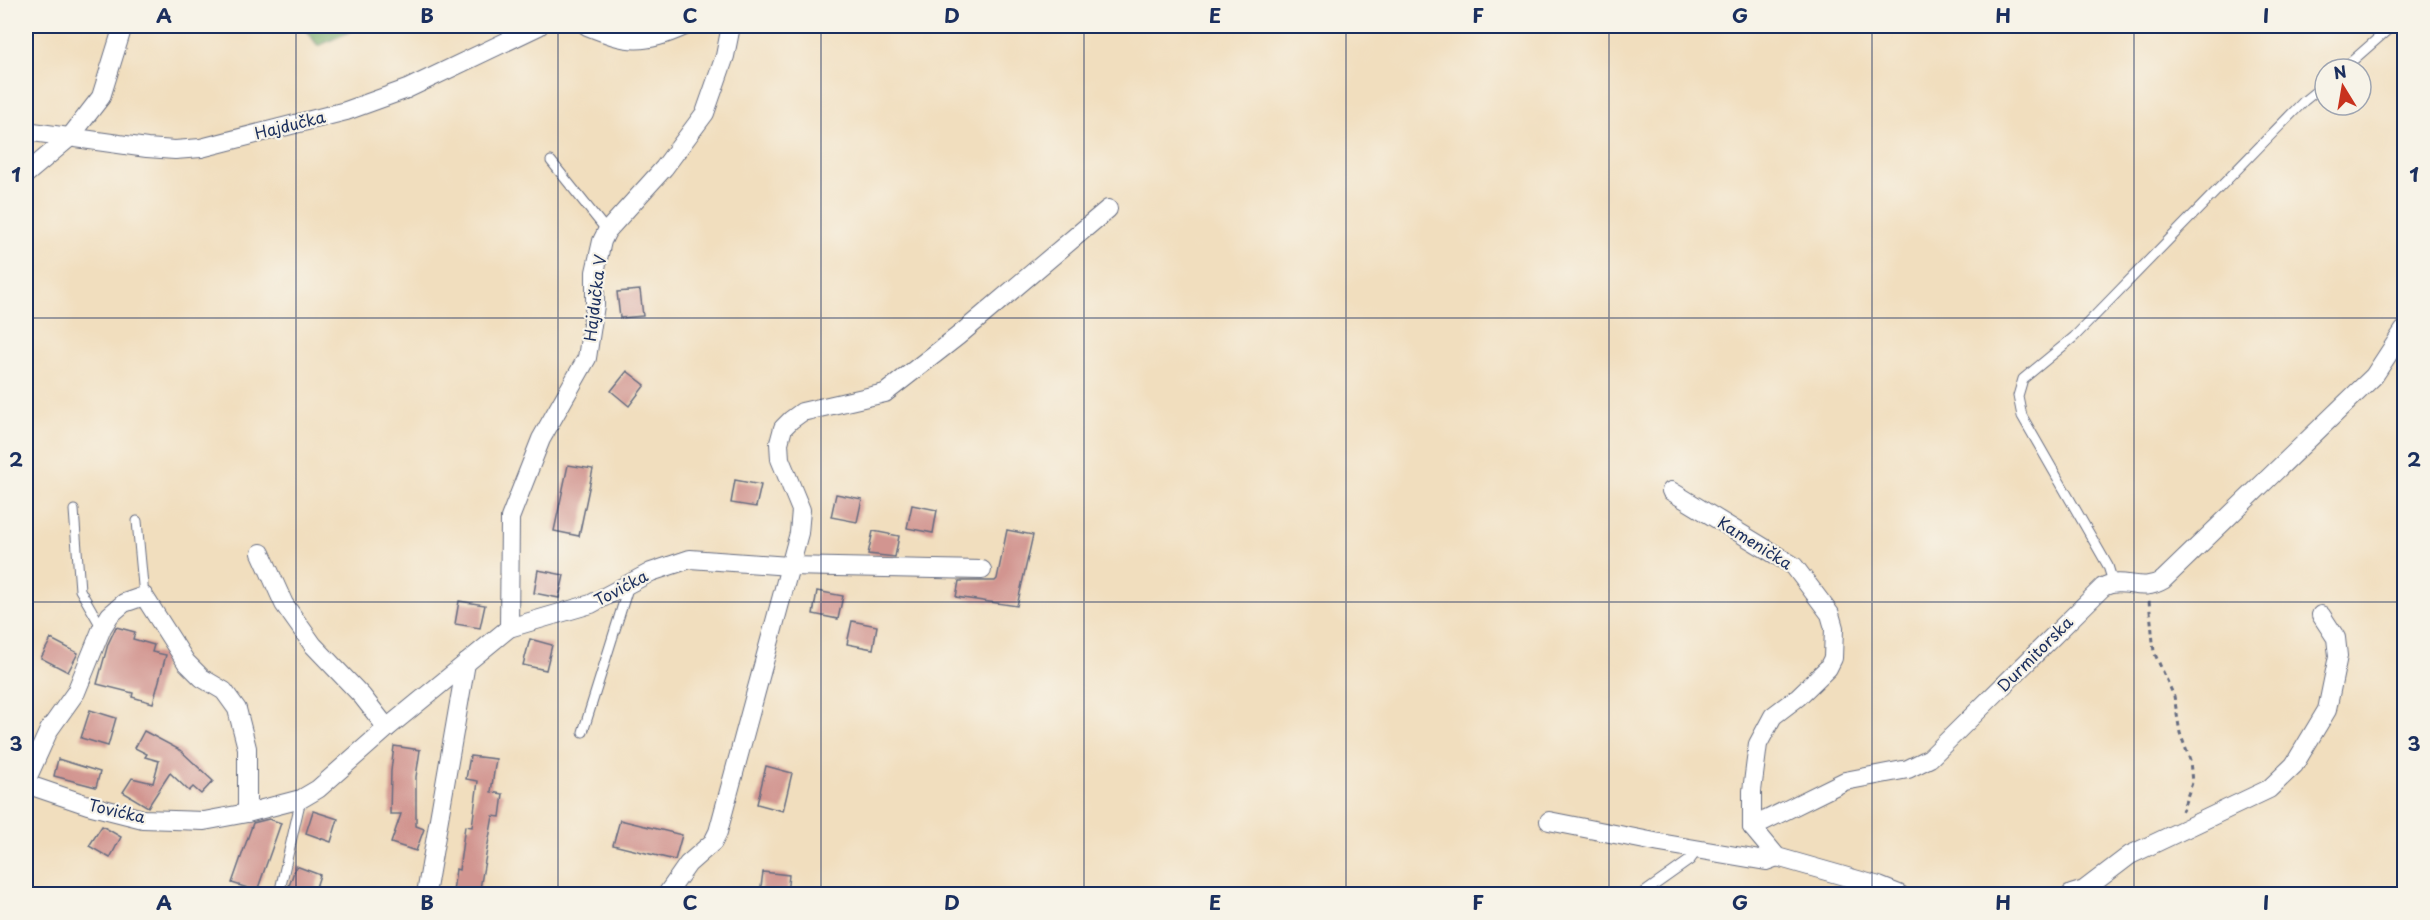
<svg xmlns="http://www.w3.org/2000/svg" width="2430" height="920" viewBox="0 0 2430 920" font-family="'Playpen Sans',sans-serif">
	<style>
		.forest { fill: #75ab68; stroke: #486d63; stroke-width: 1.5 }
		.building { fill: #d29590 }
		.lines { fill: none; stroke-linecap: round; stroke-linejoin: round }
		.service-casing { stroke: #666c80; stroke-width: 11 }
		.minor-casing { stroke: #666c80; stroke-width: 20 }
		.path { stroke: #666c80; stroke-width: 3; stroke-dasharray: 4.5 4.5; stroke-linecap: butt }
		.service { stroke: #fff; stroke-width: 9 }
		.minor { stroke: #fff; stroke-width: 18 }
		.grid { fill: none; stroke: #1b2f5e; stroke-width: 1.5; stroke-opacity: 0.55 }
		.labels { text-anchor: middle; stroke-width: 4.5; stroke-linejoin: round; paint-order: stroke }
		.street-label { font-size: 16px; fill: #1b2f5e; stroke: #f7f3e8 }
		.neatline { fill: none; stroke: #1b2f5e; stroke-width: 2 }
		.grid-label { font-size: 20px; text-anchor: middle; font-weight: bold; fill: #1b2f5e }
	</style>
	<rect width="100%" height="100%" fill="#f7f3e8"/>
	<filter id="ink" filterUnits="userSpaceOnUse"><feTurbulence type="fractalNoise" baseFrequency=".0167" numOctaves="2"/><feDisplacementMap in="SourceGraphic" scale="12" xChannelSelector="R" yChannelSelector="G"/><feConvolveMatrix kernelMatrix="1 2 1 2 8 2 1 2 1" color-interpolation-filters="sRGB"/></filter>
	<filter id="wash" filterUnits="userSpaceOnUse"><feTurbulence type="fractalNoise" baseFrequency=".008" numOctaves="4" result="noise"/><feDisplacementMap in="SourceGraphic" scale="24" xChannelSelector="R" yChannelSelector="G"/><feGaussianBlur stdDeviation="1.35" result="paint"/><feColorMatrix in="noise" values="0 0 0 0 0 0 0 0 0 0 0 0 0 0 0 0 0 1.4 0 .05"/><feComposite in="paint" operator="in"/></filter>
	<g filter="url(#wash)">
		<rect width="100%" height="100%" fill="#f1debe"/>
		<path class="forest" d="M304,26H362L318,46Z"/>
		<g id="blocks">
			<g class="building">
				<path d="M640,290L643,316L620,318L617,292Z"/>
				<path d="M627,371L645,385L629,406L611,391Z"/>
				<path d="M568,465L593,469L579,536L554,531Z"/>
				<path d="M735,480L761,485L756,507L731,503Z"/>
				<path d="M836,494L862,499L857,522L831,517Z"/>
				<path d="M912,505L937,510L933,533L907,528Z"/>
				<path d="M1007,530L1033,535L1017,606L956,597L959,581H995L997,579Z"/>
				<path d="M873,531L899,536L895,557L868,554Z"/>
				<path d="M538,570L564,575L559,598L534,593Z"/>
				<path d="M817,591L843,596L838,619L813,614Z"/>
				<path d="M459,601L485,605L480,628L455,624Z"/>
				<path d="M852,621L877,626L873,649L847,644Z"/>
				<path d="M116,627L135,632L133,639L154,645L152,652L166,655L153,703L132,697L133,693L97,684L108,644Z"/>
				<path d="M51,639L78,653L68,672L41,658Z"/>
				<path d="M530,639L552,645L546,670L523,665Z"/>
				<path d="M90,710L116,718L108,746L81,738Z"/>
				<path d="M144,731L180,750L213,781L201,794L193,787L189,791L170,773L148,807L123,792L132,778L153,783L159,761L145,757L147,754L135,748Z"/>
				<path d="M394,746L420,750L416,777V826L424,829L416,851L391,843L401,814H390L391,771Z"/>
				<path d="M470,756L496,759L491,792L503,794L500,817L493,816L479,894L453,892L456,869L459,870L465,826L472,827L478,781L466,779Z"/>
				<path d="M58,759L100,772L96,787L54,776Z"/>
				<path d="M766,766L792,773L783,811L757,804Z"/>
				<path d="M313,811L338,819L331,842L306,833Z"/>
				<path d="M269,819L281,823L257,891L232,883L253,823Z"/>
				<path d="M620,820L682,835L675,860L613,845Z"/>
				<path d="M102,826L121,837L110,858L89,846Z"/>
				<path d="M296,866L320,875L314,894H306L288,889Z"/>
				<path d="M763,872L789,875L787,894H760Z"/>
			</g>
		</g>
	</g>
	<g filter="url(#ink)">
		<use href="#blocks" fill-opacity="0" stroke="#666c80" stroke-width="1.5"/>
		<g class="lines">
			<defs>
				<g id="service">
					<path d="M2343,69L2392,26"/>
					<path d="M551,161L607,231"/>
					<path d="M74,510L80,590L102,628"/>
					<path d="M137,521L144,596"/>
					<path d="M2113,582L2108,566L2022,416L2018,396L2023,379L2074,337L2304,101L2325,84"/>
					<path d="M583,732L629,585"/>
					<path d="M279,894L301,799"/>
					<path d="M1642,894L1690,860L1698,849"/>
				</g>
				<g id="minor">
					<path d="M587,26C629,43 642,45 685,26"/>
					<path d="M26,131L147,148L175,150L201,148L346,111L407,89L539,26"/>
					<path d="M26,174L70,137L101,97L123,26"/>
					<path d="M1671,491L1794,566L1830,614L1834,628L1833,658L1828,668L1798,697L1773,716L1758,744L1752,791V827"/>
					<path d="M261,553L284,604L313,645L362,696L387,728"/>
					<path d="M509,628L510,518L541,439L587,358L595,305V272L602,241L607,231L664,168L705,113L725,56L731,26"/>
					<path d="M26,781L49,730L76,692L102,628L110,615L124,603L144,596L186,662L202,678L224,691L237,709L247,748V813"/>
					<path d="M26,784L88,805L143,819L204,821L247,813L301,799L318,789L387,728L509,628L591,604L651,572L690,559L789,566L982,570"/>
					<path d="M1549,821L1660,843L1766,861L1777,857"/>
					<path d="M1752,827L1845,781L1908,769L1930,758L2103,587C2125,576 2140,594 2163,580L2374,376L2404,330"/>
					<path d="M1752,827L1777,857L1879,886L1899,894"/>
					<path d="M426,894L466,663"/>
					<path d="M667,894L688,864L713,842L718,832L799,533L801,510L780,459L779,443L783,428L791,420L802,412L885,393L958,336L1108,209"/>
					<path d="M2071,894L2084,890L2130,855L2269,789L2294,765L2327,710L2338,656L2336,638L2321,615"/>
				</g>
			</defs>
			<use href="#service" class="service-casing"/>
			<use href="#minor" class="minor-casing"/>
			<path class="path" d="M2149,601L2154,652L2174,696L2180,733L2190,760L2192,783L2182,811"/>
			<use href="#service" class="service"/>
			<use href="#minor" class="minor"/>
		</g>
	</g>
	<path class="grid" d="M296,26V894M558,26V894M821,26V894M1084,26V894M1346,26V894M1609,26V894M1872,26V894M2134,26V894M26,318H2404M26,602H2404"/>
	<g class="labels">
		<g class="street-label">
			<text transform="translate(290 125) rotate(-14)" y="6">Hajdučka</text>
			<text transform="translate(595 298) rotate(-83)" y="6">Hajdučka V</text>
			<text transform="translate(1755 543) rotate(32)" y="6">Kamenička</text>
			<text transform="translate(621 588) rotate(-28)" y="6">Tovićka</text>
			<text transform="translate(2035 654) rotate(-45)" y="6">Durmitorska</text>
			<text transform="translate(117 811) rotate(13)" y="6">Tovićka</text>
		</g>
	</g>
	<rect width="2430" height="920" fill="none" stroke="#f7f3e8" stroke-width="66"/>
	<g transform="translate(2343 87) rotate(349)"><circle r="28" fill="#f7f3e8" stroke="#9fa5b1" stroke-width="1.5"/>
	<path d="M0-4.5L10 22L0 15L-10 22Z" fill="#c8321e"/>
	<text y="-9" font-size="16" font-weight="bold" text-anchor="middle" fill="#1b2f5e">N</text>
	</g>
	<rect x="33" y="33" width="2364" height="854" class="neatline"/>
	<g class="grid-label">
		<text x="164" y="23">A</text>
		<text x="427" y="23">B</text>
		<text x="690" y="23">C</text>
		<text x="952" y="23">D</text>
		<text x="1215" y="23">E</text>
		<text x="1478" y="23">F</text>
		<text x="1740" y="23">G</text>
		<text x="2003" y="23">H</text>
		<text x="2266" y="23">I</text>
		<text x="16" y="182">1</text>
		<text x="2414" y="182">1</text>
		<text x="16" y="467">2</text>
		<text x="2414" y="467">2</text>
		<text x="16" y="751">3</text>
		<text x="2414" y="751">3</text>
		<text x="164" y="910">A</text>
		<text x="427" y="910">B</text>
		<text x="690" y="910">C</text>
		<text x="952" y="910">D</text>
		<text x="1215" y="910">E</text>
		<text x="1478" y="910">F</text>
		<text x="1740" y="910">G</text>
		<text x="2003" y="910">H</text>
		<text x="2266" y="910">I</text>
	</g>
</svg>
